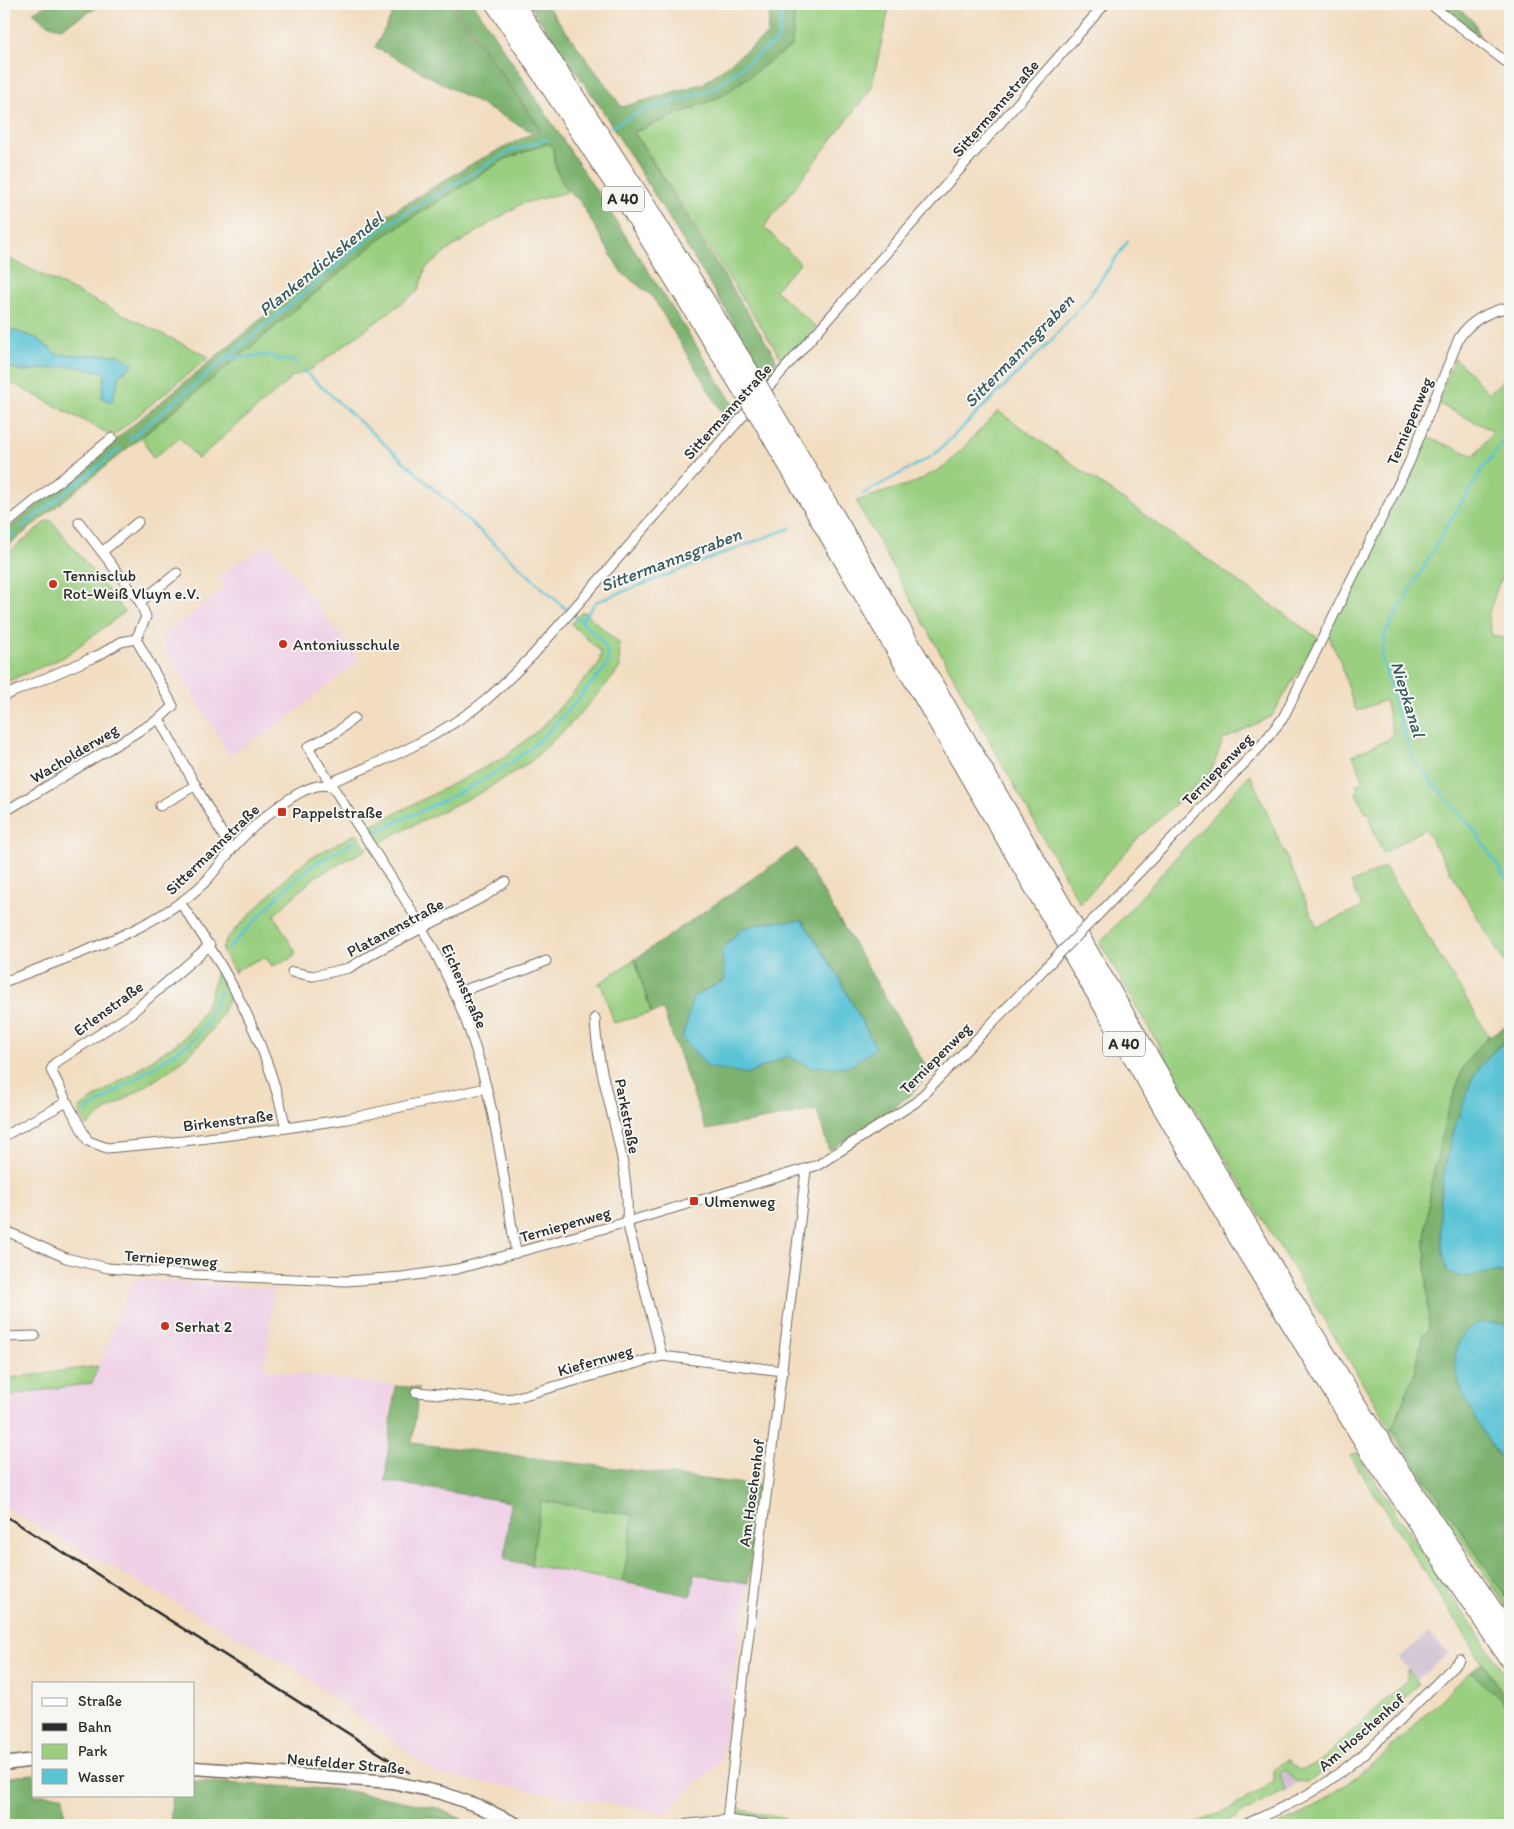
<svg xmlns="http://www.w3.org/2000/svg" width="1514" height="1829" viewBox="0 0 1514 1829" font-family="Itim,sans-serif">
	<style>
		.built { fill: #efd0e6 }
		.industrial { fill: #cdbed2 }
		.green { fill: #9acf80; stroke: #627d56 }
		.forest { fill: #7bb26e; stroke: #536e4c; fill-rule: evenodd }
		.water { fill: #5ac3d6; stroke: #427780 }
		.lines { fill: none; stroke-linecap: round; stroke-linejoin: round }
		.stream { stroke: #5ac3d6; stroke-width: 2.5 }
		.minor-casing { stroke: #716960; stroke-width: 11 }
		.secondary-casing { stroke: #716960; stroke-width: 15 }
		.motorway-casing { stroke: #716960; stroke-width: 20 }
		.minor { stroke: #fff; stroke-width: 9 }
		.secondary { stroke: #fff; stroke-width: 12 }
		.motorway { stroke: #fff; stroke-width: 18 }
		.rail { stroke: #2b2b2b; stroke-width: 2.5 }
		.minor-bridge-casing { stroke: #716960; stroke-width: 11; stroke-linecap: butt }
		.motorway-bridge-casing { stroke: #716960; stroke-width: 20; stroke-linecap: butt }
		.minor-bridge { stroke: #fff; stroke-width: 9 }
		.motorway-bridge { stroke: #fff; stroke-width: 18 }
		.poi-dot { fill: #c8321e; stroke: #f6f6f2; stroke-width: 2 }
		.labels { text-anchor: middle; stroke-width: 4; stroke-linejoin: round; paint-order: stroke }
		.shield { fill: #f6f6f2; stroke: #686867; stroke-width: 1 }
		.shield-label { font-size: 15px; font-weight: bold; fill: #2b2b2b }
		.street-label { font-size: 16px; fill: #2b2b2b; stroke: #f6f6f2 }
		.poi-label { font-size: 16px; fill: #2b2b2b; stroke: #f6f6f2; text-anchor: start }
		.water-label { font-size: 18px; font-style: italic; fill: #39595e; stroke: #f6f6f2 }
	</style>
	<rect width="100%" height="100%" fill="#f6f6f2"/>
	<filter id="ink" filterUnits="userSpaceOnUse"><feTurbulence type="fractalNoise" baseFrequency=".02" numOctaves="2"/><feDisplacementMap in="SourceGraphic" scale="10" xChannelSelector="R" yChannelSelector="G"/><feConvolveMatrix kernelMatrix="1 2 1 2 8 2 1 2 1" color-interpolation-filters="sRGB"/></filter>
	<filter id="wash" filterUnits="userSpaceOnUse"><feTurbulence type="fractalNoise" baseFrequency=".0096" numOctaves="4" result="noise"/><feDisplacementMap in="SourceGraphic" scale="20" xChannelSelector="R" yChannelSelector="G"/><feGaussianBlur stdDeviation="1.12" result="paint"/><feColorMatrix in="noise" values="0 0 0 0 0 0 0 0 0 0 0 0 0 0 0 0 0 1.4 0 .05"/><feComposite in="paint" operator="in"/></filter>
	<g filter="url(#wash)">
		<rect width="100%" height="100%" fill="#f2ddc1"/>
		<g class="built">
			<path d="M269,543L359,660L280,724L229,755L159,638L226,587L218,576Z"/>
			<path d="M133,1279L274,1288L265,1370L393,1385L385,1480L511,1502L505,1560L691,1596L694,1574L748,1583L721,1761L665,1813L437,1774L294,1668L4,1507V1396L92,1383Z"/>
		</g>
		<g class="industrial">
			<path d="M1428,1634L1449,1653L1416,1680L1399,1658Z"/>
			<path d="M1285,1769L1295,1781L1300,1783L1285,1791L1280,1773Z"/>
		</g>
		<g class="green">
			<path d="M795,4H890L871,89L764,227L800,263L775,290L816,327L785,364L634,132L722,96L791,46Z"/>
			<path d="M549,143L553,148L554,165L567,192L521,204L451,248L426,268L418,291L312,369L294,376L198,459L180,438L153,458L142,437L384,236L505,159Z"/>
			<path d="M4,256L209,357L113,436L4,379V365L23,371L71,366L105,372L102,398L119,355H58L38,339L4,327Z"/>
			<path d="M1455,358L1489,393L1510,374V562L1498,586L1488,616L1492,635L1510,640V972L1425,829L1383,853L1371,825L1370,812L1366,813L1356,793L1358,791L1356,785L1364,781L1353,755L1389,739L1393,734L1385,700L1357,711L1355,709L1338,655L1330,642L1329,629L1424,436L1475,456L1493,431L1437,403Z"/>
			<path d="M998,411L1318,638L1272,716L1223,740L1211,772L1139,837L1080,904L856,501L916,482L947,465Z"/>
			<path d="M47,521H52L125,612L64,657L4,683V556Z"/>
			<path d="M583,611L619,643L620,667L613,677L568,727L530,762L482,792L393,835L379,844L369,827L503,758L541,728L599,664L601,652L571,624Z"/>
			<path d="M1250,774L1317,927L1362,907L1351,883L1385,867L1489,1036L1473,1053L1463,1068L1447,1115L1425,1239L1429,1332L1423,1334L1415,1373L1392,1429L1508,1600L1510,1599V1612L1389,1430L1391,1429L1194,1107L1100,943Z"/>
			<path d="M357,833L367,849L315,877L274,915L296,953L293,954L294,957L272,966L267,959L262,958L236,970L235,973L222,950L226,939L292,872L310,858Z"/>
			<path d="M635,959L651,1013L614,1023L601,984H598Z"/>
			<path d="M217,970L230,993C213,1054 146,1084 97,1117L87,1127L78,1109L180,1041C202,1021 211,998 217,970Z"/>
			<path d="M98,1366L92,1383L4,1396V1379Z"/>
			<path d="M1356,1452L1435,1572L1510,1680V1705L1350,1456Z"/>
			<path d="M541,1501L633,1515L623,1582L531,1565Z"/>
			<path d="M1407,1669L1419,1684L1335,1765L1308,1782L1295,1781L1285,1769L1280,1774L1285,1791L1219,1825H1191L1231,1808L1274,1782V1770L1287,1759L1299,1770L1315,1765L1324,1758L1407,1680Z"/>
			<path d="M1470,1671L1510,1709V1825H1277L1309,1811L1375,1763Z"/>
			<path d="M736,1805L742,1810L814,1825H798L738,1814L735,1812Z"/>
			<path d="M427,1816L476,1825H394Z"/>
		</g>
		<g class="forest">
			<path d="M50,4H103L61,28L47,24L33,12Z"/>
			<path d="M398,4H450L539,128L530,131L375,47Z"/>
			<path d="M452,4H474C563,140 652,275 739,413L729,424L652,296L621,272L579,200C561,188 555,169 553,148L548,143L505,159L384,236L222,371L4,549V532L384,217L475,162L541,129Z"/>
			<path d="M529,4H546L622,107L704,83L767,35L771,4H795L792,46L722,96L634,132L774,355L778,366L768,378L599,105Z"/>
			<path d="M1436,4H1452L1474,21L1480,37Z"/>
			<path d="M797,848L930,1073L912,1094L829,1151L817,1110L706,1130L663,1010L651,1013L635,959ZM802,920L835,971L876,1048L810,1067L787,1056L748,1074L693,997L725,980Z"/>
			<path d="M1510,1024V1037L1494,1050L1456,1124L1441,1192V1238L1482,1273C1493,1272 1503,1271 1510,1280L1509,1324L1482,1323L1487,1441L1510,1470V1599L1508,1600L1392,1429L1415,1373L1423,1334L1429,1331L1425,1240L1431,1184L1447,1115L1463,1068L1473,1053L1489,1036Z"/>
			<path d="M395,1386L419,1388L412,1443L760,1486L748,1583L694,1574L691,1596L623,1582L633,1515L541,1501L531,1565L505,1560L510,1502L385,1481Z"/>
			<path d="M1482,1663L1510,1705V1709L1470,1671Z"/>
			<path d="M34,1774V1795H63L65,1825H4V1778Z"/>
			<path d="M194,1781L344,1790L434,1807L475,1825L427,1816L394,1825H170L172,1795H194Z"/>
		</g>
		<g class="water">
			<path d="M4,327L38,339L58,355H119L134,364L120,374L112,402L102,398L105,372L71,366L23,371L4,365Z"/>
			<path d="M802,920L835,971L876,1048L849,1067H810L787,1056L748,1074L708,1067L682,1038L693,997L725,980L721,950L743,928L772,922Z"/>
			<path d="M1510,1037V1280C1496,1263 1477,1280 1460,1276C1456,1276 1452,1273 1448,1272C1431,1218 1444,1156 1463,1104C1467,1095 1469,1084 1474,1076C1483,1061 1497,1048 1510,1037Z"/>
			<path d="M1510,1321V1470C1487,1441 1421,1350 1478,1324C1486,1321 1500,1324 1509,1324Z"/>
		</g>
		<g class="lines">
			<g class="stream">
				<path d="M611,127L641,111L713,89L778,40L784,4"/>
				<path d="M230,358L270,355L281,360H293L297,364"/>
				<path d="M302,369L568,611"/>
				<path d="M1510,434L1485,465L1447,526L1385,634L1382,659L1396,709L1412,755L1420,768L1477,834L1510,885"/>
				<path d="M130,439L380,229L510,151L547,139"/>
				<path d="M863,494L934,455L1048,344L1087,299L1128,241"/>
				<path d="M22,527L120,449"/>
				<path d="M4,542L15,532"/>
				<path d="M572,614L581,621"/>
				<path d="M377,831C430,806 489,783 534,745C560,722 583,693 606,667C614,645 595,635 581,621L596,602L790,528"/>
				<path d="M228,949L294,880L314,864L354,842"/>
				<path d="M86,1111L191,1042L206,1024L220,992"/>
			</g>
		</g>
	</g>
	<g filter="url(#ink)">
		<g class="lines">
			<defs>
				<g id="minor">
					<path d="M1430,4L1510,65"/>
					<path d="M79,522L140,602L146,617L136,639"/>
					<path d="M4,526L112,438"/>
					<path d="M102,552L138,522"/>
					<path d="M140,602L177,573"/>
					<path d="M136,639L173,706L159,719L231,850"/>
					<path d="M4,696L99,655L121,642L136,639"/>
					<path d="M354,718L337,732L308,747C361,836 427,919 464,1016C494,1092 503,1174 516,1253"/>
					<path d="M330,786L336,780C389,759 441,736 486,700C502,686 518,670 533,655L1105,4"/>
					<path d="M160,806L196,785"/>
					<path d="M4,812L159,719"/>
					<path d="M181,904C230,973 268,1045 286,1128"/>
					<path d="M1097,916L1260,747L1283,718L1409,463L1459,338C1471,320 1489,311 1510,307"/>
					<path d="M292,972L313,976L349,968L379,950L485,896L505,882"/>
					<path d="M4,982C69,956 153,932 204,883C218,869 228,852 241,839C258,822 305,779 330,786"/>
					<path d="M454,993L528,969L546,961"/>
					<path d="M595,1018C597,1086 631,1152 627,1222L662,1356"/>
					<path d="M67,1102L51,1070L55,1063L129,1015L210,945"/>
					<path d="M4,1136L67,1102L88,1141L107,1148L184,1141L286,1128L347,1119L486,1088"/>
					<path d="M4,1230L66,1258L108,1268L193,1275L346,1281L402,1277L457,1269L627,1222L818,1165L916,1102L1048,965"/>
					<path d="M4,1337L35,1336"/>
					<path d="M416,1392L501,1399L514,1398L662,1356L783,1371"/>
					<path d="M727,1820C751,1603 781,1387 806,1170"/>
					<path d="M680,1825L727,1820L767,1825"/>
					<path d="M1244,1825C1274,1811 1305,1799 1331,1779C1379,1745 1418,1701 1460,1660"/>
				</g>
				<g id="secondary">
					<path d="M4,1764L34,1760"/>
					<path d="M194,1768L392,1782L442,1793L478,1806L518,1825"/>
				</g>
				<g id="motorway">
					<path d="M495,4L630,208L747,398"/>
					<path d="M515,4L644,202L758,385"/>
					<path d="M768,403C873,579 976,756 1078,933C1215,1171 1352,1409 1510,1634"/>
					<path d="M758,414L1245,1250L1373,1457L1510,1661"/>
				</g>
			</defs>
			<use href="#minor" class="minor-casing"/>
			<use href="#secondary" class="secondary-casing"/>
			<use href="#motorway" class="motorway-casing"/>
			<use href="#minor" class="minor"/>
			<use href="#secondary" class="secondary"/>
			<use href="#motorway" class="motorway"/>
			<path class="rail" d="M4,1515L409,1772"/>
			<defs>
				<path id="minor-bridge" d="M1048,965L1097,916"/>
				<g id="motorway-bridge">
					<path d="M758,385L768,403"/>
					<path d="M747,398L758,414"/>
				</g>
			</defs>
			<use href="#minor-bridge" class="minor-bridge-casing"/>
			<use href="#motorway-bridge" class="motorway-bridge-casing"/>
			<use href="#minor-bridge" class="minor-bridge"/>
			<use href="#motorway-bridge" class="motorway-bridge"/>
		</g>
	</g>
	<g class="poi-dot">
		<circle cx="53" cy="584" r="5"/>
		<circle cx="283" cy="644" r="5"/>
		<rect x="277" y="807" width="10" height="10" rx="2.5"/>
		<rect x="689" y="1196" width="10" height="10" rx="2.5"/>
		<circle cx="165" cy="1326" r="5"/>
	</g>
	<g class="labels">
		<g class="shield">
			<rect x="602" y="186.5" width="42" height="25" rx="4"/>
			<rect x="1103" y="1031.5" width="42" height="25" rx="4"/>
		</g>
		<g class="shield-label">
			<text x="623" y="204">A 40</text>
			<text x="1124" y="1049">A 40</text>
		</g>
		<g class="street-label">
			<text transform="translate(995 108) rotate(-49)" y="6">Sittermannstraße</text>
			<text transform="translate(727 411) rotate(-48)" y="6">Sittermannstraße</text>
			<text transform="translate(1409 421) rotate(-67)" y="6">Terniepenweg</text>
			<text transform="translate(74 753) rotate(-31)" y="6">Wacholderweg</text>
			<text transform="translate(1217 769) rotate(-46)" y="6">Terniepenweg</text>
			<text transform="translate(212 849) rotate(-44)" y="6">Sittermannstraße</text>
			<text transform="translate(395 927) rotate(-28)" y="6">Platanenstraße</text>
			<text transform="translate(465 986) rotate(66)" y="6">Eichenstraße</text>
			<text transform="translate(108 1008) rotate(-36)" y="6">Erlenstraße</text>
			<text transform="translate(935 1058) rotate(-45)" y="6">Terniepenweg</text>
			<text transform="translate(628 1116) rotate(79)" y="6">Parkstraße</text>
			<text transform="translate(228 1120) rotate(-7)" y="6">Birkenstraße</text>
			<text transform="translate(565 1224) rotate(-16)" y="6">Terniepenweg</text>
			<text transform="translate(171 1258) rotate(4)" y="6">Terniepenweg</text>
			<text transform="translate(595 1360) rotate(-16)" y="6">Kiefernweg</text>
			<text transform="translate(751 1493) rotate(-82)" y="6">Am Hoschenhof</text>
			<text transform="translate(1361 1732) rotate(-41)" y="6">Am Hoschenhof</text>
			<text transform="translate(346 1763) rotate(5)" y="6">Neufelder Straße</text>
		</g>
		<g class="poi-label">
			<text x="63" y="581">Tennisclub<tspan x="63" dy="18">Rot-Weiß Vluyn e.V.</tspan></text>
			<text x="293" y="650">Antoniusschule</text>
			<text x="292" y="818">Pappelstraße</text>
			<text x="704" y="1207">Ulmenweg</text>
			<text x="175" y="1332">Serhat 2</text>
		</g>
		<g class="water-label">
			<text transform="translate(321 264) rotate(-39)" y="6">Plankendickskendel</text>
			<text transform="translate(1019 351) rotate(-46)" y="6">Sittermannsgraben</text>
			<text transform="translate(671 560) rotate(-21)" y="6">Sittermannsgraben</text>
			<text transform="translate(1408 699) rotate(73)" y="6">Niepkanal</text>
		</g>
	</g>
	<rect width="1514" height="1829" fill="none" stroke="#f6f6f2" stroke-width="20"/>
	<rect x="32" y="1682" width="162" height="115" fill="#f6f6f2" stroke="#a5a5a2"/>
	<rect x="42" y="1698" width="25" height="8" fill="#ffffff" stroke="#a5a5a2"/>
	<text x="78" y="1706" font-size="15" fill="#2b2b2b">Straße</text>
	<rect x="42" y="1723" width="25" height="8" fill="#2b2b2b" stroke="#a5a5a2"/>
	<text x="78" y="1732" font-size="15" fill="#2b2b2b">Bahn</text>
	<rect x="42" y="1744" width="25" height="15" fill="#9acf80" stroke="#a5a5a2"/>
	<text x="78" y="1756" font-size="15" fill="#2b2b2b">Park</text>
	<rect x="42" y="1769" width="25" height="15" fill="#5ac3d6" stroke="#a5a5a2"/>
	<text x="78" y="1782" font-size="15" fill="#2b2b2b">Wasser</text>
</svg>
